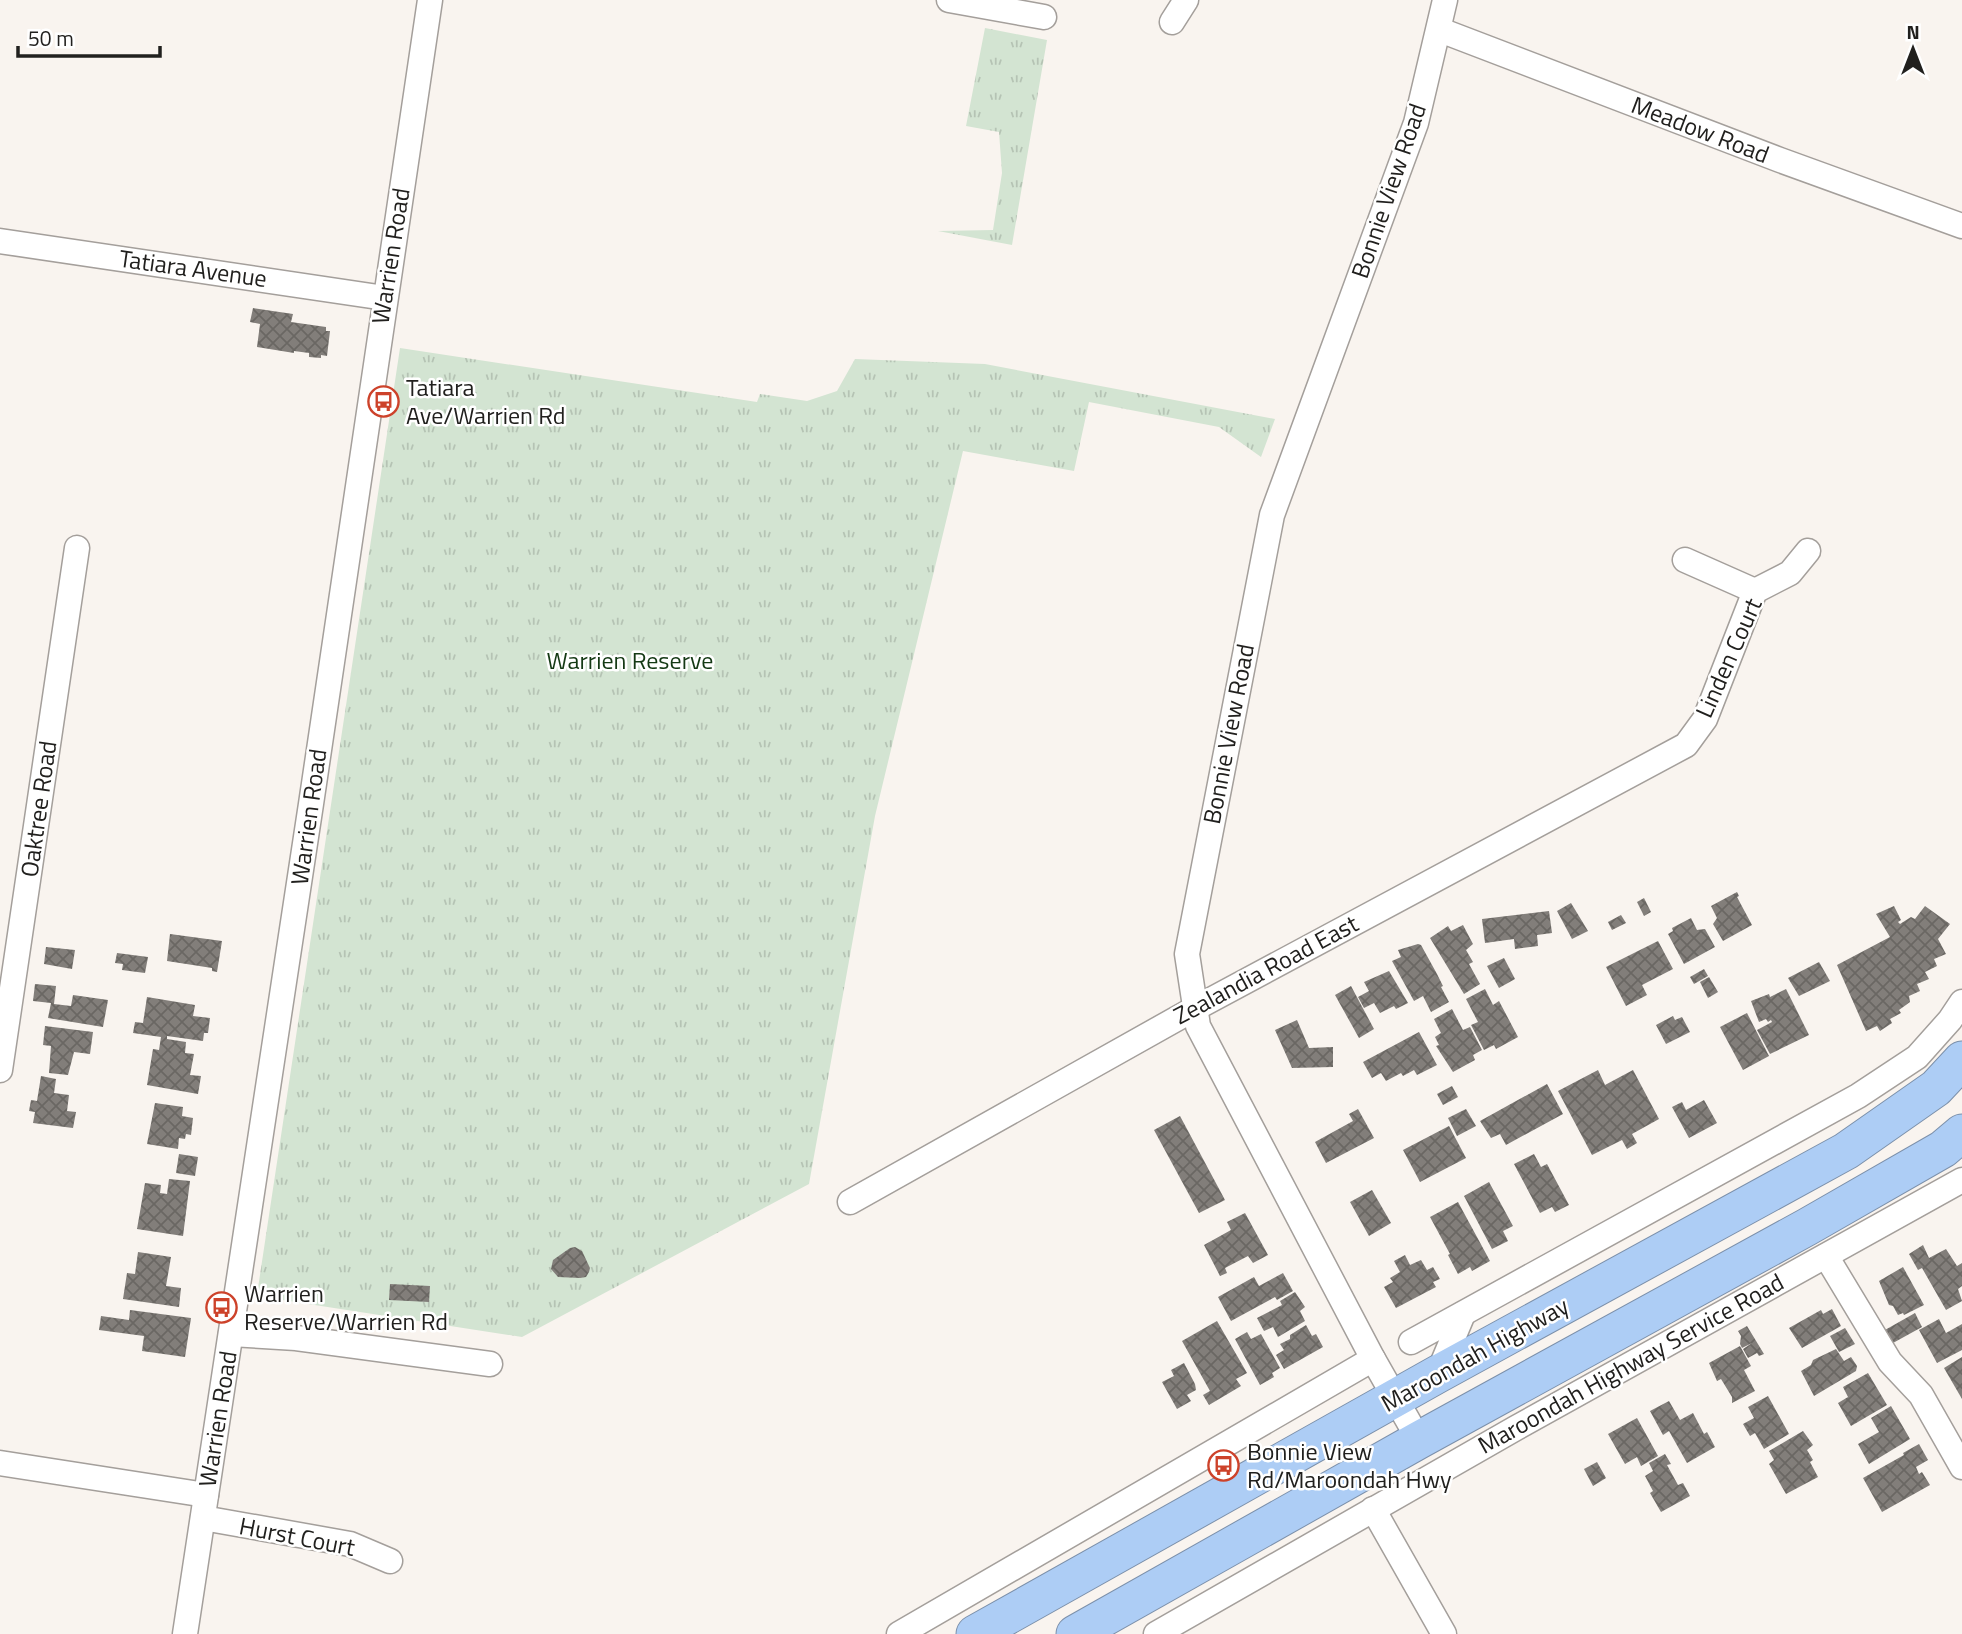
<svg xmlns="http://www.w3.org/2000/svg" width="1962" height="1634" viewBox="0 0 1962 1634" font-family="'Titillium Web',sans-serif">
	<style>
		.park { fill: url(#park-tufts) }
		.building { fill: url(#building-cross-hatch) }
		.lines { fill: none; stroke-linecap: round; stroke-linejoin: round }
		.minor-casing { stroke: #a49f9b; stroke-width: 27 }
		.highway-casing { stroke: #7c90aa; stroke-width: 39 }
		.minor { stroke: #fff; stroke-width: 24 }
		.highway { stroke: #adcdf5; stroke-width: 37 }
		.labels { text-anchor: middle; stroke-width: 5; stroke-linejoin: round; paint-order: stroke }
		.street-label { font-size: 24px; fill: #21201e; stroke: #fff }
		.poi-label { font-size: 24px; fill: #21201e; stroke: #fff; text-anchor: start }
		.park-label { font-size: 24px; fill: #143914; stroke: #fff }
	</style>
	<defs>
		<pattern id="park-tufts" width="24" height="20" patternUnits="userSpaceOnUse" patternTransform="scale(1.75)"><rect width="24" height="20" fill="#d3e4d2"/><path d="M3 7l-1-3M5 7V3M7 7l1-3M15 17l-1-3M17 17v-4M19 17l1-3" fill="none" stroke="#b5c3b4"/></pattern>
		<pattern id="building-cross-hatch" width="8" height="8" patternUnits="userSpaceOnUse" patternTransform="scale(1.75)"><rect width="8" height="8" fill="#827e7a"/><path d="M0 0l8 8M0 8l8-8" fill="none" stroke="#6a6763"/></pattern>
	</defs>
	<rect width="100%" height="100%" fill="#f9f4ef"/>
	<g class="park">
		<path d="M985,28L1047,40L1012,245L938,231L993,230L1002,173L999,132L966,126Z"/>
		<path d="M400,348L757,402L760,394L807,401L837,391L855,359L985,364L1275,419L1261,457L1219,427L1089,402L1074,471L963,451L875,816L809,1184L522,1337L263,1297L258,1288Z"/>
	</g>
	<g class="building">
		<path d="M253,308L293,314L291,322L326,327V331H330L327,356L321,355V358L309,357V353L294,351V353L257,347L260,324L250,322Z"/>
		<path d="M1737,892L1739,896L1737,897L1752,925L1723,941L1713,924L1717,918L1711,906Z"/>
		<path d="M1644,898L1651,912L1644,916L1637,902Z"/>
		<path d="M1571,903L1588,931L1572,939L1557,911Z"/>
		<path d="M1894,906L1901,920L1898,922L1900,924L1911,917L1915,919L1925,906L1950,924L1938,939L1946,954L1934,959L1937,966L1925,972L1929,979L1917,984L1920,991L1909,996L1910,1002L1899,1010L1901,1013L1890,1019L1892,1023L1880,1031L1877,1026L1866,1031L1837,965L1890,937L1876,914Z"/>
		<path d="M1549,911L1552,933L1537,935L1538,946L1515,949L1514,939L1485,943L1482,919Z"/>
		<path d="M1621,915L1626,923L1612,930L1608,922Z"/>
		<path d="M1691,918L1697,930L1705,929L1715,947L1684,964L1668,934L1673,931L1672,928Z"/>
		<path d="M1463,925L1473,944L1466,950L1473,962L1469,964L1480,984L1464,994L1430,938L1448,926L1451,931Z"/>
		<path d="M170,934L222,941L217,972L212,971V968L167,961Z"/>
		<path d="M1658,941L1673,969L1642,985L1647,995L1626,1006L1606,967Z"/>
		<path d="M1418,944L1421,945L1437,974L1443,986L1441,987L1449,1002L1431,1012L1423,996L1414,1001L1392,961L1401,957L1398,950Z"/>
		<path d="M46,947L75,950L72,969L44,964Z"/>
		<path d="M117,953L148,957L145,973L122,970L123,964L115,963Z"/>
		<path d="M1504,958L1515,979L1499,988L1487,966Z"/>
		<path d="M1819,962L1830,981L1799,996L1788,978Z"/>
		<path d="M1704,969L1708,976L1694,984L1690,977Z"/>
		<path d="M1389,971L1408,1003L1396,1009L1394,1006L1380,1013L1374,1003L1364,1008L1358,997L1369,991L1364,982Z"/>
		<path d="M1709,977L1718,992L1708,998L1700,982Z"/>
		<path d="M35,984L56,986L54,1004L71,1006L73,995L108,1000L103,1027L48,1018L51,1003L33,1001Z"/>
		<path d="M1351,986L1374,1029L1359,1038L1335,995Z"/>
		<path d="M1485,989L1493,1005L1499,1001L1518,1037L1496,1049L1494,1045L1484,1050L1471,1025L1478,1022L1466,999Z"/>
		<path d="M1786,989L1809,1035L1770,1054L1757,1030L1772,1022L1771,1020L1768,1022L1766,1019L1759,1022L1751,1001L1769,994L1770,997Z"/>
		<path d="M147,997L195,1005L193,1016L210,1018L208,1033H204L203,1041L167,1036V1039L186,1042L185,1053L194,1054L190,1075L201,1076L198,1094L147,1085L153,1049L159,1050L161,1037L133,1033L135,1022L143,1023Z"/>
		<path d="M1452,1009L1463,1030L1470,1027L1482,1050L1473,1055L1475,1060L1453,1072L1436,1046L1439,1045L1435,1037L1441,1033L1434,1019Z"/>
		<path d="M1747,1013L1769,1056L1743,1070L1720,1027Z"/>
		<path d="M1673,1016L1675,1020L1682,1017L1690,1032L1666,1044L1656,1025Z"/>
		<path d="M1297,1020L1309,1048L1333,1047V1067L1292,1068L1275,1030Z"/>
		<path d="M45,1026L93,1032L90,1054L74,1052L68,1075L49,1073L51,1046L43,1045Z"/>
		<path d="M1419,1032L1437,1065L1417,1075L1414,1070L1403,1076L1401,1073L1386,1081L1381,1073L1372,1078L1363,1062Z"/>
		<path d="M1598,1070L1605,1085L1633,1070L1659,1119L1632,1134L1637,1143L1627,1149L1622,1140L1592,1155L1558,1091Z"/>
		<path d="M41,1076L56,1079L54,1093L69,1095L67,1111L76,1112L73,1128L33,1123L35,1112L29,1111L31,1100L37,1101Z"/>
		<path d="M1547,1084L1563,1114L1506,1145L1500,1134L1491,1138L1480,1121Z"/>
		<path d="M1452,1086L1458,1097L1443,1105L1437,1094Z"/>
		<path d="M1704,1100L1717,1123L1689,1138L1672,1107L1682,1102L1686,1110Z"/>
		<path d="M155,1103L183,1107L182,1116L193,1118L191,1135L186,1134L185,1139L179,1138L178,1149L147,1144Z"/>
		<path d="M1358,1109L1374,1138L1326,1163L1315,1142L1353,1121L1349,1114Z"/>
		<path d="M1466,1109L1476,1126L1457,1136L1448,1118Z"/>
		<path d="M1180,1116L1225,1200L1199,1213L1154,1130Z"/>
		<path d="M1449,1126L1466,1158L1420,1182L1403,1150Z"/>
		<path d="M179,1154L198,1157L195,1176L176,1173Z"/>
		<path d="M1534,1154L1541,1167L1547,1164L1569,1205L1555,1212L1552,1207L1540,1213L1514,1164Z"/>
		<path d="M169,1179L190,1181L183,1236L137,1229L145,1183L161,1185L160,1193L167,1194Z"/>
		<path d="M1489,1182L1513,1226L1503,1231L1508,1241L1492,1249L1464,1196Z"/>
		<path d="M1372,1190L1391,1223L1369,1236L1350,1202Z"/>
		<path d="M1458,1202L1490,1261L1472,1271L1470,1267L1458,1274L1448,1255L1450,1254L1430,1217Z"/>
		<path d="M1245,1213L1268,1255L1253,1263L1248,1256L1225,1268L1227,1273L1220,1276L1204,1245L1231,1230L1227,1222Z"/>
		<path d="M1923,1245L1929,1258L1946,1249L1957,1266L1962,1263V1286L1958,1289L1962,1301L1946,1310L1922,1268L1918,1270L1909,1254Z"/>
		<path d="M575,1247L582,1251L590,1268L589,1272L586,1277L580,1278L558,1277L551,1269L553,1260L570,1248Z"/>
		<path d="M138,1252L171,1257L166,1286L181,1288L179,1307L123,1299L127,1273L135,1274Z"/>
		<path d="M1405,1255L1410,1265L1421,1260L1427,1270L1433,1267L1440,1279L1433,1282L1436,1287L1396,1308L1384,1287L1393,1282L1390,1278L1400,1272L1394,1261Z"/>
		<path d="M1903,1267L1924,1305L1904,1315L1903,1313L1898,1315L1893,1306L1889,1305L1879,1281Z"/>
		<path d="M1283,1273L1293,1291L1277,1300L1275,1297L1231,1321L1218,1297L1254,1277L1259,1286Z"/>
		<path d="M390,1284L430,1286L429,1302L389,1300Z"/>
		<path d="M1295,1292L1305,1307L1300,1311L1305,1321L1278,1337L1273,1327L1264,1331L1257,1318L1282,1305L1280,1301Z"/>
		<path d="M1832,1309L1841,1326L1802,1348L1789,1328L1821,1310L1823,1314Z"/>
		<path d="M130,1310L191,1318L185,1357L142,1351L144,1336L99,1330L101,1316L129,1320Z"/>
		<path d="M1915,1313L1922,1327L1893,1343L1885,1330Z"/>
		<path d="M1939,1319L1946,1333L1962,1324V1350L1937,1363L1919,1330Z"/>
		<path d="M1217,1321L1247,1373L1236,1379L1241,1386L1209,1405L1203,1395L1210,1391L1182,1341Z"/>
		<path d="M1306,1325L1312,1336L1316,1334L1323,1347L1284,1369L1276,1355L1284,1350L1280,1344L1290,1339V1335Z"/>
		<path d="M1747,1326L1764,1354L1759,1356L1757,1353L1748,1358L1743,1349L1752,1343L1742,1348L1740,1344L1741,1336L1738,1331Z"/>
		<path d="M1845,1328L1855,1344L1839,1352L1830,1336Z"/>
		<path d="M1247,1332L1251,1339L1261,1334L1280,1368L1272,1373L1274,1377L1260,1385L1235,1339Z"/>
		<path d="M1740,1346L1751,1366L1744,1370L1755,1391L1732,1403V1397L1721,1379L1717,1381L1709,1363Z"/>
		<path d="M1836,1349L1844,1361L1851,1357L1857,1366L1856,1371L1814,1396L1801,1371L1811,1365L1813,1360Z"/>
		<path d="M1962,1357V1399L1944,1368Z"/>
		<path d="M1184,1363L1195,1384L1196,1390L1187,1395L1191,1401L1177,1409L1162,1382L1174,1376L1171,1370Z"/>
		<path d="M1868,1373L1887,1405L1851,1426L1838,1403L1848,1397L1843,1387Z"/>
		<path d="M1768,1396L1789,1434L1764,1449L1755,1433L1750,1436L1743,1424L1754,1418L1748,1407Z"/>
		<path d="M1669,1401L1680,1420L1693,1413L1704,1434L1707,1432L1715,1447L1687,1463L1669,1431L1663,1435L1650,1411Z"/>
		<path d="M1891,1406L1910,1439L1869,1464L1858,1444L1879,1432L1871,1418Z"/>
		<path d="M1637,1418L1658,1456L1641,1466L1637,1457L1625,1464L1608,1434Z"/>
		<path d="M1803,1431L1813,1445L1807,1450L1813,1460L1810,1462L1818,1477L1786,1494L1769,1464L1774,1460L1769,1451Z"/>
		<path d="M1919,1444L1928,1460L1916,1467L1919,1474L1922,1472L1930,1485L1882,1512L1863,1478L1904,1455L1903,1453Z"/>
		<path d="M1665,1454L1671,1464L1667,1465L1678,1485L1683,1483L1690,1496L1661,1512L1650,1493L1653,1491L1645,1476L1653,1471L1649,1463Z"/>
		<path d="M1597,1462L1606,1478L1593,1486L1584,1469Z"/>
	</g>
	<g class="lines">
		<defs>
			<g id="minor">
				<path d="M949,0L1044,17"/>
				<path d="M1172,22L1186,0"/>
				<path d="M1440,30L1780,160L1962,226"/>
				<path d="M0,241L385,298"/>
				<path d="M1685,560L1755,591"/>
				<path d="M0,1070L77,548"/>
				<path d="M850,1202L1194,1009L1686,745L1705,719L1755,591L1790,573L1808,551"/>
				<path d="M1826,1256L1890,1362L1921,1395L1962,1467"/>
				<path d="M231,1334L296,1338L490,1364"/>
				<path d="M1411,1342L1858,1096L1917,1057L1950,1020L1962,1002"/>
				<path d="M1438,1374L1463,1314"/>
				<path d="M1419,1440L1373,1359L1198,1026L1187,954L1272,515L1416,123L1445,0"/>
				<path d="M0,1463L206,1495"/>
				<path d="M1373,1509L1444,1634"/>
				<path d="M203,1518L350,1544L390,1561"/>
				<path d="M185,1634L311,804L430,0"/>
				<path d="M899,1634L1373,1359"/>
				<path d="M1156,1634L1516,1428L1962,1180"/>
			</g>
			<g id="highway">
				<path d="M975,1634L1438,1374L1846,1151L1936,1088L1962,1060"/>
				<path d="M1075,1634L1419,1440L1807,1227L1943,1149L1962,1133"/>
			</g>
		</defs>
		<use href="#minor" class="minor-casing"/>
		<use href="#highway" class="highway-casing"/>
		<use href="#minor" class="minor"/>
		<use href="#highway" class="highway"/>
	</g>
	<defs>
		<symbol id="bus-ring" viewBox="-11 -11 22 22"><circle r="9.5" fill="#fff" stroke="#cd422a" stroke-width="1.5"/><path d="M-5-6H5V4H4V6H2V4H-2V6H-4V4H-5ZM-3.5-4V0h7V-4ZM-3.5 1.2v1.5H-2V1.2ZM2 1.2v1.5H3.5V1.2Z" fill="#cd422a"/></symbol>
	</defs>
	<g fill-rule="evenodd">
		<use href="#bus-ring" x="366" y="384" width="35" height="35"/>
		<use href="#bus-ring" x="204" y="1290" width="35" height="35"/>
		<use href="#bus-ring" x="1206" y="1448" width="35" height="35"/>
	</g>
	<g class="labels">
		<g class="street-label">
			<text transform="translate(1700 130) rotate(21)" y="8">Meadow Road</text>
			<text transform="translate(1389 191) rotate(-71)" y="8">Bonnie View Road</text>
			<text transform="translate(391 256) rotate(-81)" y="8">Warrien Road</text>
			<text transform="translate(193 269) rotate(8)" y="8">Tatiara Avenue</text>
			<text transform="translate(1729 658) rotate(-66)" y="8">Linden Court</text>
			<text transform="translate(1229 734) rotate(-79)" y="8">Bonnie View Road</text>
			<text transform="translate(39 809) rotate(-82)" y="8">Oaktree Road</text>
			<text transform="translate(309 817) rotate(-82)" y="8">Warrien Road</text>
			<text transform="translate(1266 970) rotate(-28)" y="8">Zealandia Road East</text>
			<text transform="translate(1475 1355) rotate(-29)" y="8">Maroondah Highway</text>
			<text transform="translate(1631 1364) rotate(-29)" y="8">Maroondah Highway Service Road</text>
			<text transform="translate(218 1419) rotate(-81)" y="8">Warrien Road</text>
			<text transform="translate(297 1537) rotate(11)" y="8">Hurst Court</text>
		</g>
		<g class="poi-label">
			<text x="406" y="396">Tatiara<tspan x="406" dy="28">Ave/Warrien Rd</tspan></text>
			<text x="244" y="1302">Warrien<tspan x="244" dy="28">Reserve/Warrien Rd</tspan></text>
			<text x="1247" y="1460">Bonnie View<tspan x="1247" dy="28">Rd/Maroondah Hwy</tspan></text>
		</g>
		<g class="park-label">
			<text x="630" y="669">Warrien Reserve</text>
		</g>
	</g>
	<g transform="translate(1913 49)" stroke="#ffffff" stroke-width="5" paint-order="stroke">
	<path d="M0-5L12 26L0 18L-12 26Z" fill="#21201e"/>
	<text y="-10" font-size="19" font-weight="bold" text-anchor="middle" fill="#21201e">N</text>
	</g>
	<path d="M18 46v10h142v-10" fill="none" stroke="#21201e" stroke-width="3.5"/>
	<text x="28" y="46" font-size="21" fill="#21201e" stroke="#ffffff" stroke-width="5" paint-order="stroke">50 m</text>
</svg>
